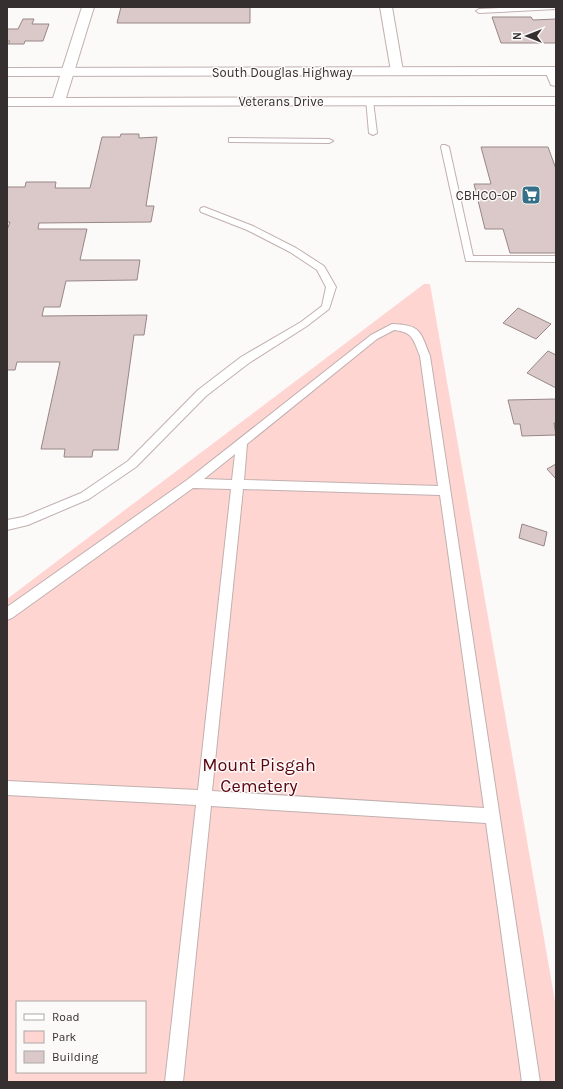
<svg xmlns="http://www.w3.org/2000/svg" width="563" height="1089" viewBox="0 0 563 1089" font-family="Karla,sans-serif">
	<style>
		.green { fill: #ffd5d2; fill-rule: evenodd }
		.building { fill: #dac9c8; stroke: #978786 }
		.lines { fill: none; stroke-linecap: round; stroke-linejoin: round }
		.lane-casing { stroke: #c1b0af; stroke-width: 2 }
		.street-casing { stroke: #c1b0af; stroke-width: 2 }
		.primary-casing { stroke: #c1b0af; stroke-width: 2 }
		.lane { fill: #fff; fill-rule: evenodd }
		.street { fill: #fff; fill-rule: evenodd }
		.primary { fill: #fff; fill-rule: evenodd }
		.labels { text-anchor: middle; stroke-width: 3; stroke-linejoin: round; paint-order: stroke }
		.far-street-label { font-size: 13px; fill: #362f2f; stroke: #fcf9f9 }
		.far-poi-label { font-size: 13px; fill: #362f2f; stroke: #fcf9f9; text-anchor: end }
		.near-park-label { font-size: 18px; fill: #59040e; stroke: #fcf9f9 }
	</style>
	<rect width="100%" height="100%" fill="#fcf9f9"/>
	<path class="green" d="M424,284H430L556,1007V1082H7V599ZM17,1002H145V1072H17Z"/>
	<g class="building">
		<path d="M121,7H250V23H117Z"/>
		<path d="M492,17H531L533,20L556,19V43H501Z"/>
		<path d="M23,19H34L32,24H49L43,41H25L24,44H8L10,41H7V29H18Z"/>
		<path d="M121,134H139V138L157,137L146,206H154L151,222L39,223L38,229H87L80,260H140L137,280L66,281L60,307H44L42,316L147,315L144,335H134L118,450H93L92,457H64L65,449H41L60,362H17L15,370H7V230L10,222H7V187H25L26,182H56L55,188H90L102,137H120Z"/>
		<path d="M481,147H548L556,169V253H510L503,229H485L474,184H491Z"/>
		<path d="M518,308L551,324L536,339L503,323Z"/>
		<path d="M548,351L556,355V388L527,373Z"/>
		<path d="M556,399V423H554L556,435L522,436L520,424H514L508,400Z"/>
		<path d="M556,464V479L547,469Z"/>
		<path d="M522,524L547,532L544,546L519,538Z"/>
	</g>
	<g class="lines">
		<defs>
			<g id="lane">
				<path d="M519,7H556V9L479,13L476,11L479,9Z"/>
				<path d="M366,99H372L373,101L377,133L373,135L369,133Z"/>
				<path d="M229,138L329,139L333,141L329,143L232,142H229Z"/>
				<path d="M442,145H445L449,147L473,256H556V262L466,261L441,147Z"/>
				<path d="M204,207L253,226L296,248L324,266L336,287L329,309L307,326L249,363L206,396L136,467L89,499L28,525L7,530V520L23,517L81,493L128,461L198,390L241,357L301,322L322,306L326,287L317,270L290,252L247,230L201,212L200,210L201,208Z"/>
				<path d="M392,324C421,325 420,331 430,356L540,1082H522L486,823L211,806L183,1082H165L196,805L7,795V781L198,790L231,489L193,488L12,618L7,620V607L187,480L371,335ZM394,330C413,332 413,339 420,356L438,486L244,480L247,444L377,339ZM235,454L232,480L204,479ZM243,489L440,495L484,808L212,791Z"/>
			</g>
			<g id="street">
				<path d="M82,7H94L66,98L556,97V105L7,106V98H53Z"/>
				<path d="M380,7H392L403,71L402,74H392L391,71Z"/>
				<path d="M551,67L556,69V86L551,85L545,71L546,68Z"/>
			</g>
			<path id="primary" d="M556,67V75L7,76V68Z"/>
		</defs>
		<use href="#lane" class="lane-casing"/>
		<use href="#street" class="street-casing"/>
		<use href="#primary" class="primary-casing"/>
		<use href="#lane" class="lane"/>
		<use href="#street" class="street"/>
		<use href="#primary" class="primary"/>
	</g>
	<defs>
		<symbol id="supermarket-square" viewBox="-11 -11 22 22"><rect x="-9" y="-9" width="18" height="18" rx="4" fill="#357088" stroke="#fcf9f9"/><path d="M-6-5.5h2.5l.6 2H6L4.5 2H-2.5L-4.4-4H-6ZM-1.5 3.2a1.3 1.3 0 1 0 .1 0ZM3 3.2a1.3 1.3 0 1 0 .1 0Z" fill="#fff"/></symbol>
	</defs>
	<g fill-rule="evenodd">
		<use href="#supermarket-square" x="520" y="184" width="22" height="22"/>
	</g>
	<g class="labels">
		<g class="far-street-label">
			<text x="282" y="77">South Douglas Highway</text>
			<text x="281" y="106">Veterans Drive</text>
		</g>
		<g class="far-poi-label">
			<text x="517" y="200">CBHCO-OP</text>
		</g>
		<g class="near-park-label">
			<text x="259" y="771">Mount Pisgah<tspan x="259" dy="21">Cemetery</tspan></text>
		</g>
	</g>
	<rect width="563" height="1089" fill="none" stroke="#362f2f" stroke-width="16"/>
	<rect x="16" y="1001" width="130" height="72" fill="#fcf9f9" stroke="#ada8a8"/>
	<rect x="24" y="1014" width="20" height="6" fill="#ffffff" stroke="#ada8a8"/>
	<text x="52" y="1021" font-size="12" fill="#362f2f">Road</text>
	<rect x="24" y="1031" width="20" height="12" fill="#ffd5d2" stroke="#ada8a8"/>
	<text x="52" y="1041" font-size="12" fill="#362f2f">Park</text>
	<rect x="24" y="1051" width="20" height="12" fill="#dac9c8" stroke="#ada8a8"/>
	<text x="52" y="1061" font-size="12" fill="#362f2f">Building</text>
	<g transform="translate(527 36) rotate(270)" stroke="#fcf9f9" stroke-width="3" paint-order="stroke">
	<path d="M0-3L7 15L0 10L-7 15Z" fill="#362f2f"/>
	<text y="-6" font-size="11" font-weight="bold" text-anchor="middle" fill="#362f2f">N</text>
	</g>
</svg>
